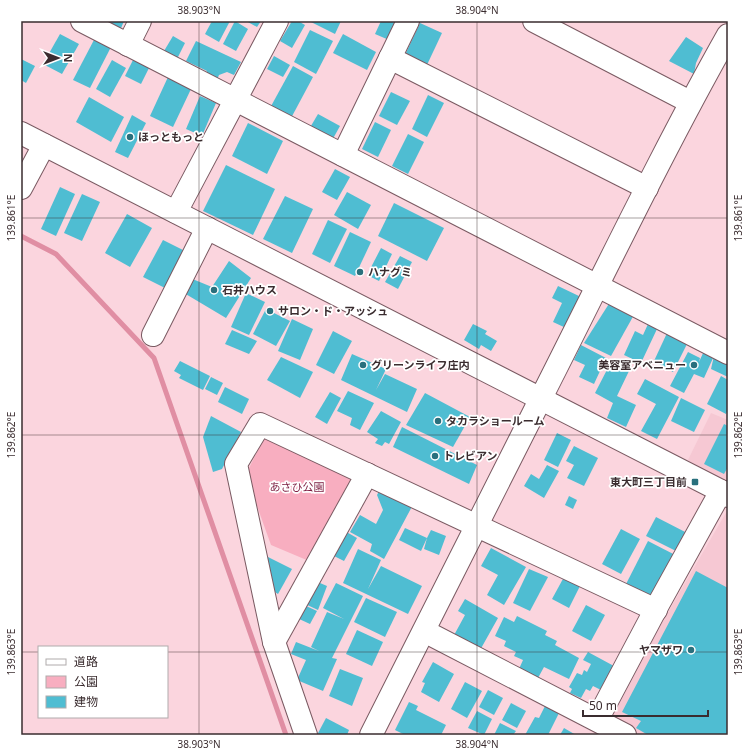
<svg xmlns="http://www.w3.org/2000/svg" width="749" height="756" viewBox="0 0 749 756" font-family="'Noto Sans','Noto Sans JP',sans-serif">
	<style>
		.built { fill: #f6c8d3 }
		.green { fill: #f8aec0 }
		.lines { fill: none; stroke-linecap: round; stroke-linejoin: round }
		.stream { stroke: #e08ea3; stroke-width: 5 }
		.building { fill: #4fbdd2 }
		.minor-casing { stroke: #7a5a62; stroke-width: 24 }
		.minor { stroke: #fff; stroke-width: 22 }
		.ticks { fill: none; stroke: #3a2c2f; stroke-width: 1; stroke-opacity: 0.45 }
		.poi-dot { fill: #29707d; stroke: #fff; stroke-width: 1.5 }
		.labels { text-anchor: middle; stroke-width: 3.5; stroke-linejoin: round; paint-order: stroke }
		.poi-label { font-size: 11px; font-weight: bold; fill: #3a2c2f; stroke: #fff; text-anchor: start }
		.park-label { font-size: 11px; fill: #7b1b3f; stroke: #fff }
		.neatline { fill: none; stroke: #3a2c2f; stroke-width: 1.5 }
		.ticks-label { font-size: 10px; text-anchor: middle; fill: #3a2c2f }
	</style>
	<rect width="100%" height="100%" fill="#fbd5de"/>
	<g class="built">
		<path d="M711,413L728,420V489L688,460Z"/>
		<path d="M727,511L728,735H639L607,717Z"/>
	</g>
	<path class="green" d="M267,432L358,466L309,561L271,545L248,481V470Z"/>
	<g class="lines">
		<path class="stream" d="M21,236L56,254L154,358L286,735"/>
	</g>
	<g class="building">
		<path d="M108,21H124L119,33L106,25Z"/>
		<path d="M212,21H230L219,42L205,34Z"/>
		<path d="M235,21L248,29L236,51L223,44Z"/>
		<path d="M246,21H261L257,27Z"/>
		<path d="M292,21H298L305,25L292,48L280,41Z"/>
		<path d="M309,21H341L335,34Z"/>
		<path d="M381,21H391L397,24L389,40L375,34Z"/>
		<path d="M420,23L442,33L426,67L404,57Z"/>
		<path d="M310,30L333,41L316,74L294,62Z"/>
		<path d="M60,34L79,44L62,74L43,64Z"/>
		<path d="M343,34L376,52L367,70L333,53Z"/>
		<path d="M173,36L185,43L177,59L164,51Z"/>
		<path d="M686,37L703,48L696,63L694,74L669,61Z"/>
		<path d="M95,38L111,47L90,88L73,80Z"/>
		<path d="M196,41L241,62L234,75L227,72L219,75L216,82L204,76L207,71L186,61Z"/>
		<path d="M274,56L290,65L283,77L267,69Z"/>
		<path d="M21,59L35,66L26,83L21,80Z"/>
		<path d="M112,60L126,68L110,97L96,89Z"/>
		<path d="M133,60L149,68L141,84L125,76Z"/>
		<path d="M293,66L313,77L290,120L270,108Z"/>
		<path d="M168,77L191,89L173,127L150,116Z"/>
		<path d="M391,92L410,101L397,125L379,116Z"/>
		<path d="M428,95L444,103L427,137L412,129Z"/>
		<path d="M200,96L216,103L202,136L186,129Z"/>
		<path d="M89,97L124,117L111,142L76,122Z"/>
		<path d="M318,114L340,126L330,144L308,131Z"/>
		<path d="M132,115L146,123L128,158L115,152Z"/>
		<path d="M375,122L391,130L378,157L362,149Z"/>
		<path d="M248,123L283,141L267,174L232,156Z"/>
		<path d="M408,134L424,142L408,174L392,166Z"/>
		<path d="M226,165L275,189L253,235L203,211Z"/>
		<path d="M335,169L350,177L337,200L322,192Z"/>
		<path d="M60,187L75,194L56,236L41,229Z"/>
		<path d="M347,192L371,205L358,229L334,215Z"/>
		<path d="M82,194L100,202L82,241L64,233Z"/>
		<path d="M285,196L313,209L292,253L263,239Z"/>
		<path d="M394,203L444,228L427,261L378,236Z"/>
		<path d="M127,214L152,228L130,267L105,253Z"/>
		<path d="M328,220L347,229L330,263L312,254Z"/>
		<path d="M350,232L371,242L355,276L334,266Z"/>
		<path d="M163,240L185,251L165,288L143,277Z"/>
		<path d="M381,248L392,254L379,281L367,275Z"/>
		<path d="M400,256L412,262L398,289L385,282Z"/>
		<path d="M229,261L251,278L226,318L184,293L190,278L212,287Z"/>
		<path d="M558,286L581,297L566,328L553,322L562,303L552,298Z"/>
		<path d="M246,293L265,302L249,335L231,327Z"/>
		<path d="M612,299L635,313L611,356L584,343Z"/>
		<path d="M266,309L290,321L276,346L253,334Z"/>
		<path d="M292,319L313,329L300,360L278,351Z"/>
		<path d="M473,324L487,331L485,334L497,341L491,351L481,345L479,349L464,340Z"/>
		<path d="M648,324L657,329L641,363L624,355L635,331L643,335Z"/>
		<path d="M232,330L257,341L249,354L225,344Z"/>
		<path d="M333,331L352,341L334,374L316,365Z"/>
		<path d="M667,333L687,344L673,372L654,361Z"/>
		<path d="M581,345L606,358L594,384L579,377L585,365L574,360Z"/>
		<path d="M704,351L714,356L704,378L694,374L684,393L670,386L688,352L700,358L699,362Z"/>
		<path d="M352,354L386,369L376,390L385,374L417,389L407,412L341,380Z"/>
		<path d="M714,356L728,361V377L711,369Z"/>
		<path d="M281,357L313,372L300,398L267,380Z"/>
		<path d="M180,361L210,376L203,390L179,378L181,375L174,371Z"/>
		<path d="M611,362L629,371L617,396L636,405L626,427L607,418L613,403L595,393Z"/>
		<path d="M721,376L728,380V410L726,414L707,404Z"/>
		<path d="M211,377L223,383L217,395L205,389Z"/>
		<path d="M645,379L679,397L657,439L641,431L656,404L637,394Z"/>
		<path d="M225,387L249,399L242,414L218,402Z"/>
		<path d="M348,391L374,403L360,430L350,425L352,418L337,411Z"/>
		<path d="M330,392L341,398L327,424L315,417Z"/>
		<path d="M425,393L470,417L453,447L406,425Z"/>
		<path d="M681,398L705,410L694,432L671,421Z"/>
		<path d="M381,411L401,422L389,444L385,442L382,446L375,443L378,439L367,432Z"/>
		<path d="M211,416L241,432L222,469L213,472L203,437Z"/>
		<path d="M724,424L728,426V467L724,474L704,464Z"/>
		<path d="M402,427L477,465L469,484L393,447Z"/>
		<path d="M557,433L571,440L558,467L544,460Z"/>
		<path d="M574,446L598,458L584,486L567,478L574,465L566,461Z"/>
		<path d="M547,465L559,471L544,498L524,486L531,474L539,479Z"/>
		<path d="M384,482L416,499L384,559L370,551L372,544L350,532L360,515L376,524L383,510L377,495Z"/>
		<path d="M569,496L577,500L573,509L565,505Z"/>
		<path d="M656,517L691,535L682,554L646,536Z"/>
		<path d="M405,528L427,538L431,530L446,536L439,555L424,549L427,538L421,551L399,540Z"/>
		<path d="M621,529L640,539L621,574L602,564Z"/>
		<path d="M343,530L357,538L344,561L330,554Z"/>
		<path d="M648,541L681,558L659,603L625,586Z"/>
		<path d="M491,548L526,567L504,605L487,595L498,575L481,566Z"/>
		<path d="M358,549L381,560L368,589L381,566L422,586L408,614L343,583Z"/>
		<path d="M268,557L292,569L278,594L264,585Z"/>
		<path d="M529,569L548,577L530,611L513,603Z"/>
		<path d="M696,571L728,588V735H648L636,728L641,721L622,712Z"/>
		<path d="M564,577L580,586L569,608L552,599Z"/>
		<path d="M313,580L327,586L318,610L303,603Z"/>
		<path d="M336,583L363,596L332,658L337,659L323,691L297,680L306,660L291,654L296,642L319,651L311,647L327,612L344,619L323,608Z"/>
		<path d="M366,598L397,612L385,637L354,622Z"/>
		<path d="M465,599L498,618L479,652L453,637L465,615L458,611Z"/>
		<path d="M304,605L317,611L310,624L297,618Z"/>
		<path d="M586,605L605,615L591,641L572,631Z"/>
		<path d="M517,616L547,631L545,635L557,641L555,645L579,658L569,679L544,667L538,678L519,669L523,660L514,656L516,652L504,646L506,641L495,636L504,617L514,622Z"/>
		<path d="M357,630L383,642L372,666L346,654Z"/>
		<path d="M588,652L625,672L605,692L593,686L590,691L586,689L581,698L570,693L572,689L569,687L577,673L582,675L584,670L587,672L591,664L583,660Z"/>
		<path d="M433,662L454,674L439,702L421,692L425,683L422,682Z"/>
		<path d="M340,669L363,678L352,706L329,696Z"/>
		<path d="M465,682L482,691L467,718L451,709Z"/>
		<path d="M488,690L503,698L494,715L479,707Z"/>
		<path d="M409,702L418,706L416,710L446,725L441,735H405L395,730Z"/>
		<path d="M511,703L526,711L517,728L502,720Z"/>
		<path d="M545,706L559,713L548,735H525L535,717L539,718Z"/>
		<path d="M477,711L492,719L484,735L468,728Z"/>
		<path d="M326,718L349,730L347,735H317Z"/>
		<path d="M500,723L516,731L513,735H494Z"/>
		<path d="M564,728L576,735H560Z"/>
	</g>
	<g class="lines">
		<defs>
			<g id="minor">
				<path d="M82,21L728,353"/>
				<path d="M534,21L690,102"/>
				<path d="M128,45L140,21"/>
				<path d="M390,58L647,188"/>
				<path d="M21,133L721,491L728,496"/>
				<path d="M343,155L408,21"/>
				<path d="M21,188L44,145"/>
				<path d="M176,212L277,21"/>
				<path d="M153,335L207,228"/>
				<path d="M424,631L625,735"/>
				<path d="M274,642L367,474"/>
				<path d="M597,720L659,603L721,491"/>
				<path d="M306,735L274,642L236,464L260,424L656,610"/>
				<path d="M371,735C427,623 484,512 540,400C602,278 661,154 728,35"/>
			</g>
		</defs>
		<use href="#minor" class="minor-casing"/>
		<use href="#minor" class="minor"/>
	</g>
	<path class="ticks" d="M199,21V735M477,21V735M21,218H728M21,435H728M21,652H39M167,652H728"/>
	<g class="poi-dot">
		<circle cx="130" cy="137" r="4"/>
		<circle cx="360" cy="272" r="4"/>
		<circle cx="214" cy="290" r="4"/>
		<circle cx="270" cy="311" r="4"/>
		<circle cx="363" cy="365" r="4"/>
		<circle cx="694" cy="365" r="4"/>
		<circle cx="438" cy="421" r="4"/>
		<circle cx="435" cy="456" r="4"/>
		<rect x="691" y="478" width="8" height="8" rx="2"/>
		<circle cx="691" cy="650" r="4"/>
	</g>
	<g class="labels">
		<g class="poi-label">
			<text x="138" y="141">ほっともっと</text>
			<text x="368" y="276">ハナグミ</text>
			<text x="222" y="294">石井ハウス</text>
			<text x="278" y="315">サロン・ド・アッシュ</text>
			<text x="371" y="369">グリーンライフ庄内</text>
			<text x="686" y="369" text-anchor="end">美容室アベニュー</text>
			<text x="446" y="425">タカラショールーム</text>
			<text x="443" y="460">トレビアン</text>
			<text x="687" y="486" text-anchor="end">東大町三丁目前</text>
			<text x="683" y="654" text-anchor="end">ヤマザワ</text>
		</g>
		<g class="park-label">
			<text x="297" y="491">あさひ公園</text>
		</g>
	</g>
	<rect width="749" height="756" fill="none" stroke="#ffffff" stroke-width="44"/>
	<rect x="38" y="646" width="130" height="72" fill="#ffffff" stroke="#b0abac"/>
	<rect x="46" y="659" width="20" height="6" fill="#ffffff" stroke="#b0abac"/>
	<text x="74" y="666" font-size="12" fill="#3a2c2f">道路</text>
	<rect x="46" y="676" width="20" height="12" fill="#f8aec0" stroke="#b0abac"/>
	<text x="74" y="686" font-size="12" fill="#3a2c2f">公園</text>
	<rect x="46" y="696" width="20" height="12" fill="#4fbdd2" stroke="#b0abac"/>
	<text x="74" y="706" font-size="12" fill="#3a2c2f">建物</text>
	<g transform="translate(58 58) rotate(90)" stroke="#ffffff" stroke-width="3" paint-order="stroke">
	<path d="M0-3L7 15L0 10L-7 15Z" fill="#3a2c2f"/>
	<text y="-6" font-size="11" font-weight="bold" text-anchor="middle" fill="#3a2c2f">N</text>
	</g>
	<path d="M583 710v6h125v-6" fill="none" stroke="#3a2c2f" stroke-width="2"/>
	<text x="589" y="710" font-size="12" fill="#3a2c2f" stroke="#ffffff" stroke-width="3" paint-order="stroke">50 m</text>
	<rect x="22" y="22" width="705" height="712" class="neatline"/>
	<g class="ticks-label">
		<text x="199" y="14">38.903°N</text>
		<text x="477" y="14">38.904°N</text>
		<text transform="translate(738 218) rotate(-90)" y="4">139.861°E</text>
		<text transform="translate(11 218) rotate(-90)" y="4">139.861°E</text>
		<text transform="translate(738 435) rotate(-90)" y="4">139.862°E</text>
		<text transform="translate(11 435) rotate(-90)" y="4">139.862°E</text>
		<text transform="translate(11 652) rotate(-90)" y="4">139.863°E</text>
		<text transform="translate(738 652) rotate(-90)" y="4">139.863°E</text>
		<text x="199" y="748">38.903°N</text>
		<text x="477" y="748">38.904°N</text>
	</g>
</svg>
